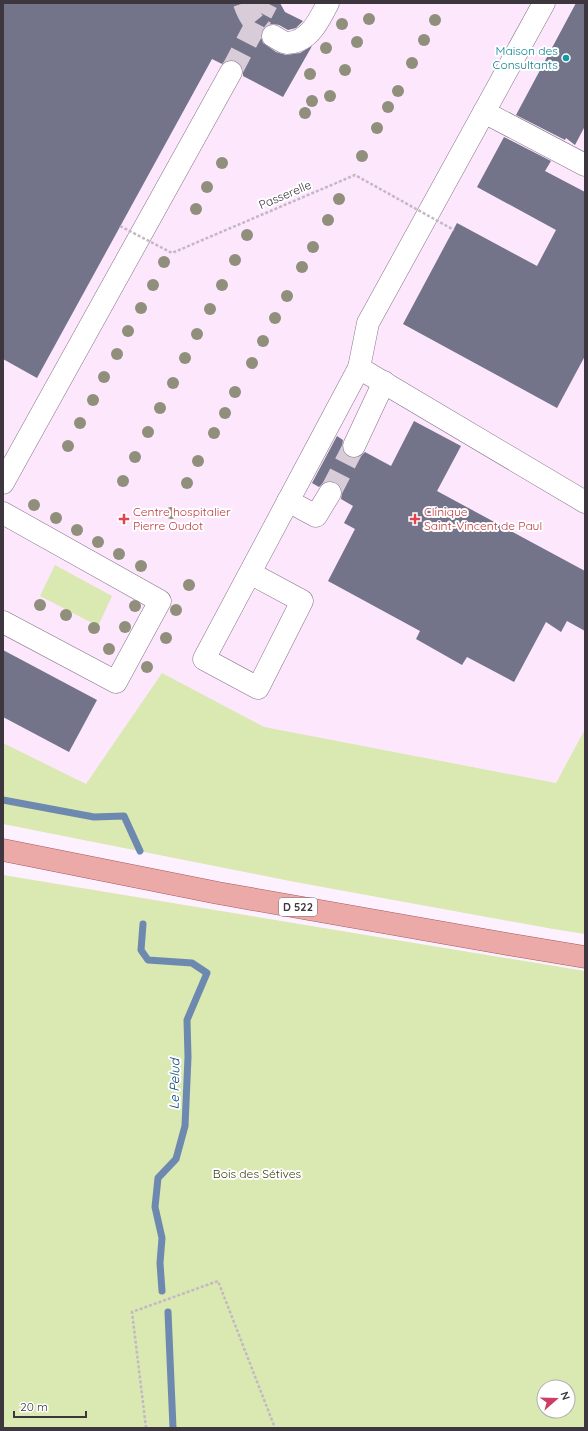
<svg xmlns="http://www.w3.org/2000/svg" width="588" height="1431" viewBox="0 0 588 1431" font-family="Quicksand,sans-serif">
	<style>
		.built { fill: #fce7fd }
		.green { fill: #dae8b1; fill-rule: evenodd }
		.lines { fill: none; stroke-linecap: round; stroke-linejoin: round }
		.stream { stroke: #6e89af; stroke-width: 7 }
		.building { fill: #73738a }
		.minor-tunnel { stroke: #d8ccd9; stroke-width: 22; stroke-dasharray: 22 11; stroke-linecap: butt }
		.minor-casing { stroke: #847285; stroke-width: 23 }
		.major-casing { stroke: #a65c5c; stroke-width: 23 }
		.path { stroke: #c4b8c5; stroke-width: 2.5; stroke-dasharray: 3 2; stroke-linecap: butt }
		.minor { stroke: #fff; stroke-width: 22 }
		.major { stroke: #eba9a7; stroke-width: 22 }
		.path-bridge { stroke: #c4b8c5; stroke-width: 2.5; stroke-dasharray: 3 2; stroke-linecap: butt }
		.tree { fill: #908f7b }
		.culture-dot { fill: #0f9aa8; stroke: #fff; stroke-width: 1.5 }
		.health-dot { fill: #e0444e; stroke: #fff; stroke-width: 1.5 }
		.labels { text-anchor: middle; stroke-width: 4; stroke-linejoin: round; paint-order: stroke }
		.shield { fill: #fff; stroke: #787279; stroke-width: 1 }
		.shield-label { font-size: 11px; font-weight: bold; fill: #3e363f }
		.culture-label { font-size: 12px; fill: #0d838f; stroke: #fff; text-anchor: end }
		.street-label { font-size: 12px; fill: #3e363f; stroke: #fff }
		.health-label { font-size: 12px; fill: #be3a42; stroke: #fff; text-anchor: start }
		.park-label { font-size: 12px; fill: #363f0f; stroke: #fff }
		.water-label { font-size: 13px; font-style: italic; fill: #003f7a; stroke: #fff }
	</style>
	<rect width="100%" height="100%" fill="#fef1ff"/>
	<path class="built" d="M3,3H585V729L556,783L380,749L343,868L3,794Z"/>
	<g class="green">
		<path d="M55,565L112,596L98,626L40,596Z"/>
		<path d="M162,673L264,727L556,783L585,729V934L553,929L295,882L3,824V743L86,784Z"/>
		<path d="M3,875L585,971V1428H3ZM544,1387H568V1411H544Z"/>
	</g>
	<g class="lines">
		<g class="stream">
			<path d="M3,800L94,817L124,816L140,851"/>
			<path d="M143,924L141,950L148,960L192,963L207,973L187,1020L188,1057L185,1126L176,1159L158,1178L155,1207L162,1238L160,1263L162,1291"/>
			<path d="M168,1312L173,1428"/>
		</g>
	</g>
	<g class="building">
		<path d="M3,3H280L285,12L303,21L296,28L288,30L279,25L273,24L267,25L262,30L261,37L263,43L276,52L286,55L300,53L312,46L283,97L243,76V71L242,66L237,61L230,60L225,61L222,64L212,59L37,378L3,359Z"/>
		<path d="M576,3H585V126L575,145L566,138L565,140L516,115Z"/>
		<path d="M504,137L551,161L545,171L585,192V356L557,408L403,324L457,223L537,266L556,230L477,187Z"/>
		<path d="M414,421L461,446L437,491L585,571V631L567,621L561,632L546,622L514,682L467,657L462,665L416,639L420,631L328,581L355,529L344,523L353,506L341,499L342,493L341,487L336,482L331,481L324,482L319,487L312,483L337,436L343,440L342,447L344,453L348,457L355,458L361,456L365,452L391,466Z"/>
		<path d="M3,650L97,700L69,752L3,717Z"/>
	</g>
	<g class="lines">
		<g class="minor-tunnel">
			<path d="M244,3C248,15 254,25 265,32"/>
			<path d="M231,72L267,3"/>
			<path d="M330,493L354,446"/>
		</g>
		<defs>
			<g id="minor">
				<path d="M544,3L368,323L359,368L585,502"/>
				<path d="M273,36C277,38 283,43 287,43C310,42 319,20 328,3"/>
				<path d="M484,112L585,165"/>
				<path d="M354,446L384,382"/>
				<path d="M3,483L231,72"/>
				<path d="M288,501L316,516L330,493"/>
				<path d="M3,513L160,601L116,682L3,622"/>
				<path d="M250,573L302,601L258,688L204,659C255,562 307,465 359,368"/>
			</g>
			<path id="major" d="M3,850L218,893L507,944L585,957"/>
		</defs>
		<use href="#minor" class="minor-casing"/>
		<use href="#major" class="major-casing"/>
		<path class="path" d="M146,1428L132,1312L218,1281L275,1428"/>
		<use href="#minor" class="minor"/>
		<use href="#major" class="major"/>
		<path class="path-bridge" d="M120,226L172,253L355,175L454,230"/>
	</g>
	<g class="tree">
		<circle cx="369" cy="19" r="6"/>
		<circle cx="435" cy="20" r="6"/>
		<circle cx="342" cy="24" r="6"/>
		<circle cx="424" cy="40" r="6"/>
		<circle cx="357" cy="42" r="6"/>
		<circle cx="326" cy="48" r="6"/>
		<circle cx="412" cy="63" r="6"/>
		<circle cx="345" cy="70" r="6"/>
		<circle cx="310" cy="74" r="6"/>
		<circle cx="398" cy="91" r="6"/>
		<circle cx="330" cy="96" r="6"/>
		<circle cx="312" cy="101" r="6"/>
		<circle cx="388" cy="107" r="6"/>
		<circle cx="305" cy="113" r="6"/>
		<circle cx="377" cy="128" r="6"/>
		<circle cx="362" cy="156" r="6"/>
		<circle cx="222" cy="163" r="6"/>
		<circle cx="207" cy="187" r="6"/>
		<circle cx="339" cy="199" r="6"/>
		<circle cx="196" cy="209" r="6"/>
		<circle cx="328" cy="220" r="6"/>
		<circle cx="247" cy="235" r="6"/>
		<circle cx="313" cy="247" r="6"/>
		<circle cx="235" cy="260" r="6"/>
		<circle cx="164" cy="262" r="6"/>
		<circle cx="302" cy="267" r="6"/>
		<circle cx="153" cy="285" r="6"/>
		<circle cx="222" cy="285" r="6"/>
		<circle cx="287" cy="296" r="6"/>
		<circle cx="141" cy="308" r="6"/>
		<circle cx="210" cy="309" r="6"/>
		<circle cx="275" cy="318" r="6"/>
		<circle cx="128" cy="331" r="6"/>
		<circle cx="197" cy="334" r="6"/>
		<circle cx="263" cy="341" r="6"/>
		<circle cx="117" cy="354" r="6"/>
		<circle cx="185" cy="358" r="6"/>
		<circle cx="252" cy="363" r="6"/>
		<circle cx="104" cy="377" r="6"/>
		<circle cx="173" cy="383" r="6"/>
		<circle cx="235" cy="392" r="6"/>
		<circle cx="93" cy="400" r="6"/>
		<circle cx="160" cy="408" r="6"/>
		<circle cx="225" cy="413" r="6"/>
		<circle cx="80" cy="423" r="6"/>
		<circle cx="148" cy="432" r="6"/>
		<circle cx="214" cy="433" r="6"/>
		<circle cx="68" cy="446" r="6"/>
		<circle cx="135" cy="457" r="6"/>
		<circle cx="198" cy="461" r="6"/>
		<circle cx="123" cy="481" r="6"/>
		<circle cx="187" cy="483" r="6"/>
		<circle cx="34" cy="505" r="6"/>
		<circle cx="171" cy="513" r="6"/>
		<circle cx="56" cy="518" r="6"/>
		<circle cx="77" cy="530" r="6"/>
		<circle cx="98" cy="542" r="6"/>
		<circle cx="119" cy="554" r="6"/>
		<circle cx="141" cy="566" r="6"/>
		<circle cx="189" cy="585" r="6"/>
		<circle cx="40" cy="605" r="6"/>
		<circle cx="135" cy="606" r="6"/>
		<circle cx="176" cy="610" r="6"/>
		<circle cx="66" cy="615" r="6"/>
		<circle cx="125" cy="627" r="6"/>
		<circle cx="94" cy="628" r="6"/>
		<circle cx="166" cy="638" r="6"/>
		<circle cx="109" cy="649" r="6"/>
		<circle cx="147" cy="667" r="6"/>
	</g>
	<circle class="culture-dot" cx="566" cy="58" r="4"/>
	<g class="health-dot">
		<path d="M122 513h4v4h4v4h-4v4h-4v-4h-4v-4h4z"/>
		<path d="M413 513h4v4h4v4h-4v4h-4v-4h-4v-4h4z"/>
	</g>
	<g class="labels">
		<rect class="shield" x="279" y="898" width="38" height="18" rx="3"/>
		<g class="shield-label">
			<text x="298" y="911">D 522</text>
		</g>
		<g class="culture-label">
			<text x="558" y="55">Maison des<tspan x="558" dy="14">Consultants</tspan></text>
		</g>
		<g class="street-label">
			<text transform="translate(285 195) rotate(-23)" y="4">Passerelle</text>
		</g>
		<g class="health-label">
			<text x="133" y="516">Centre hospitalier<tspan x="133" dy="14">Pierre Oudot</tspan></text>
			<text x="424" y="516">Clinique<tspan x="424" dy="14">Saint-Vincent de Paul</tspan></text>
		</g>
		<g class="park-label">
			<text x="257" y="1178">Bois des Sétives</text>
		</g>
		<g class="water-label">
			<text transform="translate(174 1084) rotate(-89)" y="5">Le Pelud</text>
		</g>
	</g>
	<rect width="588" height="1431" fill="none" stroke="#3e363f" stroke-width="8"/>
	<g transform="translate(556 1399) rotate(70)"><circle r="19" fill="#ffffff" stroke="#b2afb2"/>
	<path d="M0-3L7 15L0 10L-7 15Z" fill="#cd3e64"/>
	<text y="-6" font-size="11" font-weight="bold" text-anchor="middle" fill="#3e363f">N</text>
	</g>
	<path d="M14 1411v6h72v-6" fill="none" stroke="#3e363f" stroke-width="2"/>
	<text x="20" y="1411" font-size="12" fill="#3e363f" stroke="#ffffff" stroke-width="3" paint-order="stroke">20 m</text>
</svg>
